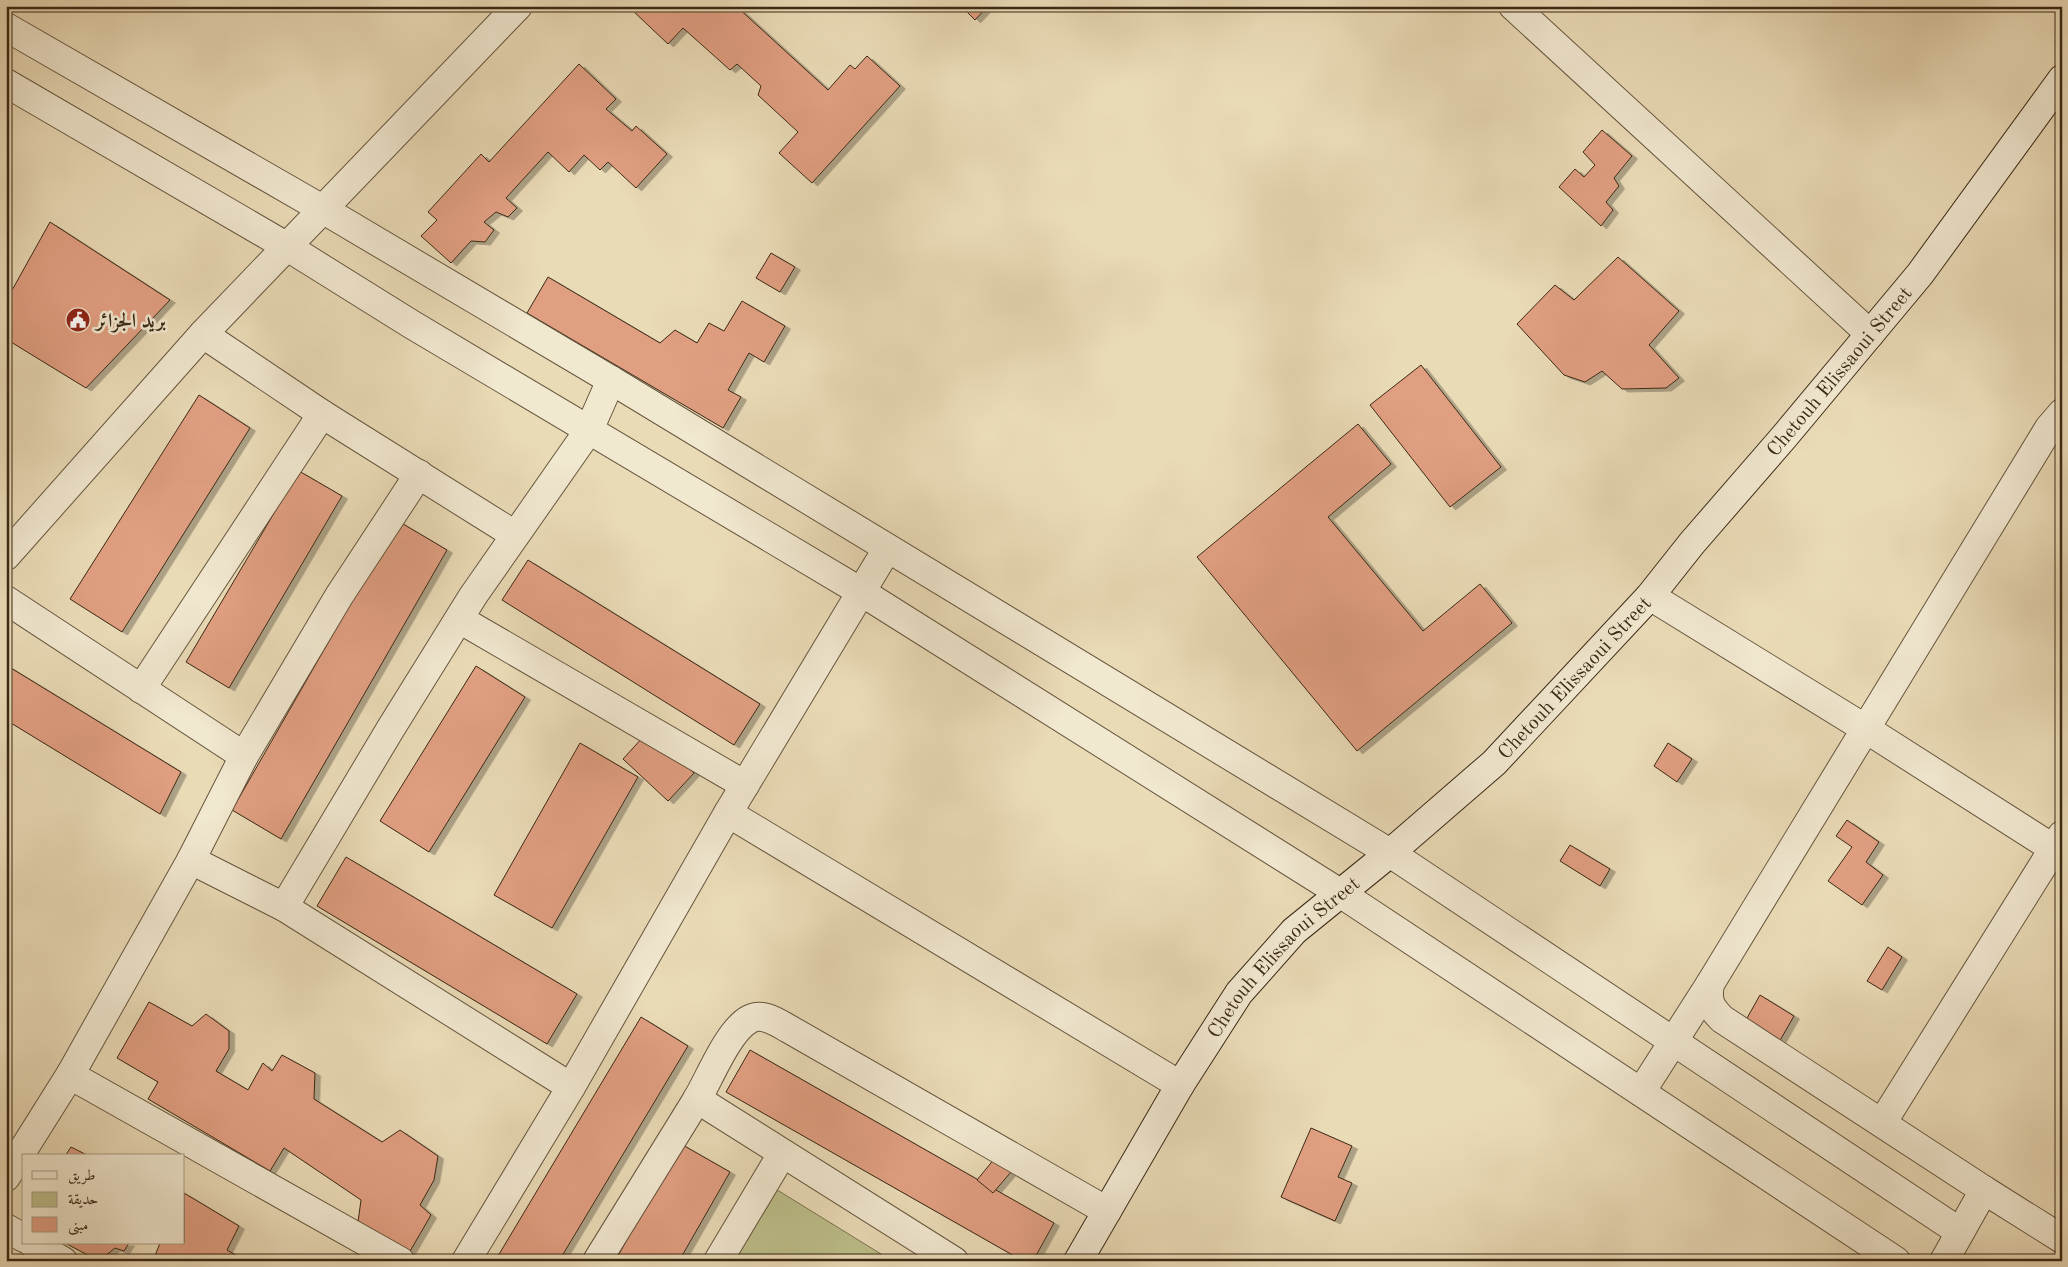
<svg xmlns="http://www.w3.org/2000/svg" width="2068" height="1267" viewBox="0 0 2068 1267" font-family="'Old Standard TT',Amiri,serif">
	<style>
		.green { fill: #bcbe8a; stroke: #7b7450 }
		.building { fill: #e19f82; stroke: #3a2915; filter: url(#shadow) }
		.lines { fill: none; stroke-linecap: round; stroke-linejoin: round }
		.street-casing { stroke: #66563e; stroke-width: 30 }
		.secondary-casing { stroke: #3a2915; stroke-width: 30 }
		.street { stroke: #f1e8d0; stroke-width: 28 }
		.secondary { stroke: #f1e8d0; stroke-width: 28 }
		.labels { text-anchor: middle; stroke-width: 5; stroke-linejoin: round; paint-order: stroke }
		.poi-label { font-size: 20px; font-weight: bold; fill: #3a2915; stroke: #f1e8d0; text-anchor: start }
		.street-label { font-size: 20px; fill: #3a2915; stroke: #f1e8d0 }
	</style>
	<defs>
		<filter id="shadow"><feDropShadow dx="5.5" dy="3" stdDeviation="0" flood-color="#0004"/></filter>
	</defs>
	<rect width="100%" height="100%" fill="#eadbb7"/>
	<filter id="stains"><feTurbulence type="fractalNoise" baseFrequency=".004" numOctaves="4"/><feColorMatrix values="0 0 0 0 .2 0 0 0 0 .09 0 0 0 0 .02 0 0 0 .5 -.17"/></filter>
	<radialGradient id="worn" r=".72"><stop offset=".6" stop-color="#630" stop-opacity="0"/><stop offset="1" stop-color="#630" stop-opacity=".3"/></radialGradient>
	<path class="green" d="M774,1188L881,1254L877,1261H733Z"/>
	<g class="building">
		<path d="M635,6H736L828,90L850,65L855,69L867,56L900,86L812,183L779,153L798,132L758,95L761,86L737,64L730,70L683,28L668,44L632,10Z"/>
		<path d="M961,6H988L975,20Z"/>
		<path d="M579,64L616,99L606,109L632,131L636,126L667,154L636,188L608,162L600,170L584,155L569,172L548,152L506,198L517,208L508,217L496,212L484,222L494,230L485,242L471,241L451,263L421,236L437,220L428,212L481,154L489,162Z"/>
		<path d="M1602,130L1632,156L1614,178L1619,186L1606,202L1613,210L1601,226L1559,187L1575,169L1584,177L1595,165L1583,152Z"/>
		<path d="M50,222L170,300L86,388L6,339V301Z"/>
		<path d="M771,253L795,267L780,292L756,278Z"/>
		<path d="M1618,257L1679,311L1649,345L1679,378L1666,388L1622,389L1602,371L1585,382L1564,375L1517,324L1555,285L1574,300Z"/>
		<path d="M548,277L660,343L675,330L697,343L709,323L724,331L742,301L785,326L764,362L749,353L728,390L741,397L723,428L527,313Z"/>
		<path d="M1421,365L1501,467L1450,507L1370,405Z"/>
		<path d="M199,395L250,428L122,632L70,599Z"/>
		<path d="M1358,424L1391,464L1328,517L1423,631L1480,584L1512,623L1357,751L1197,557Z"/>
		<path d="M299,471L342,496L229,688L186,662Z"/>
		<path d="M398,521L447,550L281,839L232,810Z"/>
		<path d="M528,560L760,704L734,745L502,600Z"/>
		<path d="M6,665L181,772L160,814L6,720Z"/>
		<path d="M476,666L525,697L429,852L380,821Z"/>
		<path d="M654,725L682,762L694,773L668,801L623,759Z"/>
		<path d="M580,743L638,777L552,928L494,895Z"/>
		<path d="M1668,743L1692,759L1677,782L1654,766Z"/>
		<path d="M1847,820L1879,842L1866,862L1883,875L1862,905L1828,881L1852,847L1836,836Z"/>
		<path d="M1570,845L1610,869L1600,886L1560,861Z"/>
		<path d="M346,857L577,994L547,1044L317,906Z"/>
		<path d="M1888,947L1902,957L1882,990L1867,981Z"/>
		<path d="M1760,995L1794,1016L1778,1044L1756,1056L1733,1043Z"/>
		<path d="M149,1002L192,1026L206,1014L229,1031V1049L216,1071L248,1090L263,1063L272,1071L282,1055L315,1073L314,1099L382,1142L400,1130L438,1156L434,1180L420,1205L431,1215L409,1253L358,1222L361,1200L284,1148L270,1171L148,1099L158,1082L117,1058Z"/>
		<path d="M641,1017L688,1046L559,1261H495Z"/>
		<path d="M750,1050L1054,1223L1033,1261H1023L726,1092Z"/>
		<path d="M1311,1128L1352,1146L1338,1177L1352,1183L1335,1221L1281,1197Z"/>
		<path d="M681,1144L730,1172L679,1261H615Z"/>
		<path d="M71,1147L89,1156H65Z"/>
		<path d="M995,1158L1011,1172L993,1193L977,1180Z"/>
		<path d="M184,1193L239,1226L227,1250L246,1261H153L160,1243H184Z"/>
		<path d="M65,1243H129L124,1251L115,1248L99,1261Z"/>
	</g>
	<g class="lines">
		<defs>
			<g id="street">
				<path d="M1513,6L1870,334"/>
				<path d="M6,27L324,210L611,380L1390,853L1960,1232"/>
				<path d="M6,83L286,246L411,324L863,593L1340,893L1896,1261"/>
				<path d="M203,334L322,414L515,535"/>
				<path d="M6,556L203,334L518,6"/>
				<path d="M1650,596L1866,729L2062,854"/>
				<path d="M6,600L244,756"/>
				<path d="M461,620L745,785"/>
				<path d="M141,689L322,414"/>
				<path d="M728,813L1180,1085"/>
				<path d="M191,860L284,907L571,1087"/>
				<path d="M284,907L391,728L473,596L589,430L611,380"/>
				<path d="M70,1075L400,1261"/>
				<path d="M1641,1092L1710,984"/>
				<path d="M697,1099L954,1261"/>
				<path d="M1882,1123L2062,835"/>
				<path d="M6,1177L70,1075L191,860L244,756L339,596L419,474"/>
				<path d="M1984,1190L1722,1019C1710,1007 1707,1001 1710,984L2049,428L2062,413"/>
				<path d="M6,1228L24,1238"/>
				<path d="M32,1243L63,1261"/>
				<path d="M466,1261L571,1087L728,813L887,549"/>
				<path d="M597,1261C630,1208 663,1155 696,1101C709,1080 728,1030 750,1019C763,1012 778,1023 789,1029L1107,1211"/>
				<path d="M718,1261L782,1154"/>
				<path d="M1944,1261L1984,1190L2062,1239"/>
			</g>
			<g id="secondary">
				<path id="s1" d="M1078,1261L1180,1085L1239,993L1294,931L1390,853L1494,763L1650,596L1692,543L1784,437L1920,274L2062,79"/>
			</g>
		</defs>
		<use href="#street" class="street-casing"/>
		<use href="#secondary" class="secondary-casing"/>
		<use href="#street" class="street"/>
		<use href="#secondary" class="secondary"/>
	</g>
	<defs>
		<symbol id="civic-disc" viewBox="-11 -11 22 22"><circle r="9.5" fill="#8f2418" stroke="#f1e8d0"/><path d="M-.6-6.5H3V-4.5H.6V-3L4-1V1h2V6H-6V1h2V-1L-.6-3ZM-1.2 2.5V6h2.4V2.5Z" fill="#fff"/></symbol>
	</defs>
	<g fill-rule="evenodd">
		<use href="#civic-disc" x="64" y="306" width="28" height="28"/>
	</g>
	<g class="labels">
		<g class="poi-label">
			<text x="96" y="327">بريد الجزائر</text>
		</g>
		<g class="street-label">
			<text dy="7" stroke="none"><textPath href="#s1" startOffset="1179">Chetouh Elissaoui Street</textPath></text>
			<text dy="7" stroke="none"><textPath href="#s1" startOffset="774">Chetouh Elissaoui Street</textPath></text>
			<text dy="7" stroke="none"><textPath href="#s1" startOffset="369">Chetouh Elissaoui Street</textPath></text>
		</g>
	</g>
	<rect width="2068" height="1267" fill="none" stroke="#eadbb7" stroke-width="25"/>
	<rect x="8" y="8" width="2053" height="1252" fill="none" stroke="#3a2915" stroke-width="2.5"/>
	<rect x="12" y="12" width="2043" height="1242" fill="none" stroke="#3a2915"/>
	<rect x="22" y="1154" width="162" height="90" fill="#f1e8d0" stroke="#a89c85"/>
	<rect x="32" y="1171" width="25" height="8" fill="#f1e8d0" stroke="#a89c85"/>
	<text x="68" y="1180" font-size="15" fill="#3a2915">طريق</text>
	<rect x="32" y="1192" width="25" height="15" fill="#bcbe8a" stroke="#a89c85"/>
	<text x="68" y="1204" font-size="15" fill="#3a2915">حديقة</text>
	<rect x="32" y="1217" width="25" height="15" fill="#e19f82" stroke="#a89c85"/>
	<text x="68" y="1230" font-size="15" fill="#3a2915">مبنى</text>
	<rect width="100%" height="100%" filter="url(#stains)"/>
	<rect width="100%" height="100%" fill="url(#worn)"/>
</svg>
